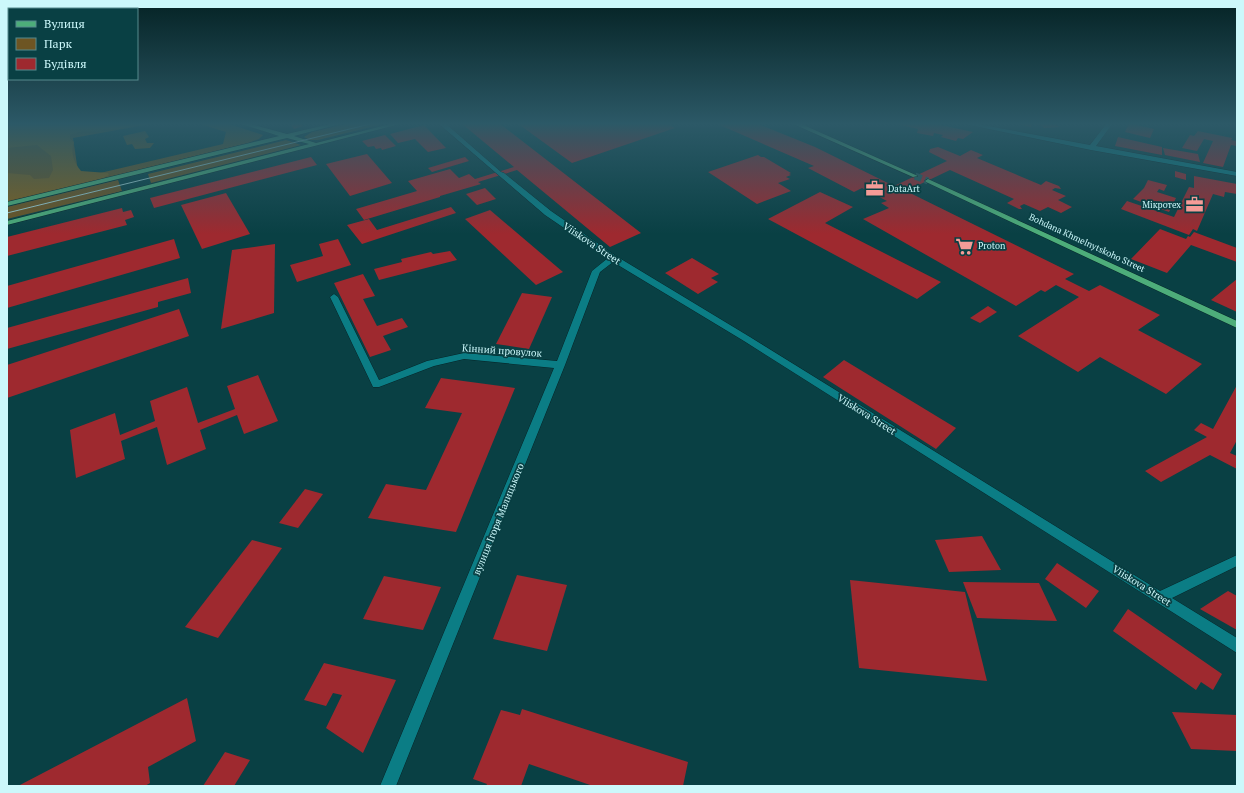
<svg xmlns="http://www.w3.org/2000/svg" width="1244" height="793" viewBox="0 0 1244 793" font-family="'PT Serif',serif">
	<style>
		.green { fill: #6d5523 }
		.forest { fill: #81611e }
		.building { fill: #9e292f }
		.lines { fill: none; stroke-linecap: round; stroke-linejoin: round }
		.major-tunnel { stroke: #265c5f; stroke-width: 7; stroke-dasharray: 7 3.5; stroke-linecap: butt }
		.minor-casing { stroke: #052427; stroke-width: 1 }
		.major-casing { stroke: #052427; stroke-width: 1 }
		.minor { fill: #0b7d85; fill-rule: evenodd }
		.major { fill: #4dad7a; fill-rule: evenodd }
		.tram { stroke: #9fcdd0; stroke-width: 1 }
		.labels { text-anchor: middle; stroke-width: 3.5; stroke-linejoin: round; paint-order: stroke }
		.far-poi-label { font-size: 9px; fill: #ccf8fb; stroke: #094044; text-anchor: start }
		.far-street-label { font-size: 9px; fill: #ccf8fb; stroke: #094044 }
		.street-label { font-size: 10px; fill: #ccf8fb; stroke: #094044 }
	</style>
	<rect width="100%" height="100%" fill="#094044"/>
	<g class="green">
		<path d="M7,123H156L73,138L79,178L223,144L226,132L197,123H226L263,135L259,139L248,143L7,202Z"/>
		<path d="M350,123H387L318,140H310L304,137L312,132Z"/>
		<path d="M145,131L149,137L145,139L147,143H154L150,148L135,149L132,144L127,145L123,136Z"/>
		<path d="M286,140L301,145L151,183L148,174Z"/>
		<path d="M118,180L122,191L7,219V207Z"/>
	</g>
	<path class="forest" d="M7,123H152L117,129L79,132L70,135V139L74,142C70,152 74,163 81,171L108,173L109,175L101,179L7,201V173L30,175L34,179L49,178L53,170L51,156L37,145L7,148Z"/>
	<g class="building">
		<path d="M300,123L303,126L294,129L291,125Z"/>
		<path d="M461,123H499L641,233L610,247L517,170L478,182L481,184L440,196V197L364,220L356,209L417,191L408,181L450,169L459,178L469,174L475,179L514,167Z"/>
		<path d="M517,123H666L675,128L572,163Z"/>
		<path d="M715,123H756L815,147L894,186L947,161L929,152L930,149L938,147L960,156L971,150L983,155L977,158L1041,185L1046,181L1059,186L1061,189L1055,188L1052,190L1066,196L1058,200L1072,207L1061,213L1048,207L1040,211L1024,204L1020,206L1022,209H1019L1007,203L1014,199L950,170L906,191L1074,274L1065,279L1089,291L1100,285L1160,315L1138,330L1202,364L1166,394L1100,357L1078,372L1018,336L1079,297L1056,285L1045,292L1041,290L1016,306L863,219L889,208L881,203L887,201L862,188L854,192L808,168L814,166Z"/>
		<path d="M892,123H932L973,132L963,139L958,138L956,141L941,137L943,135L934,133L933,136L917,133L918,129Z"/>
		<path d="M1015,123H1058L1056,125L1060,127L1044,128L1042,126L1032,124L1031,127Z"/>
		<path d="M1129,123L1154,129L1150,138L1125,132Z"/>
		<path d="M424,125L446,148L428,152L415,139L398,143L390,134Z"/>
		<path d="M1198,131L1232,138L1231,140L1237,141V146L1231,145L1223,167L1203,163L1213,141L1204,139L1197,151L1182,148L1190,135L1194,136Z"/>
		<path d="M385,135L396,146L382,150L381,148L376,149L374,146L368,147L362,141Z"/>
		<path d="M1118,137L1162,147V155L1115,146Z"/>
		<path d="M1163,148L1198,154L1200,162L1165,155Z"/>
		<path d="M367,154L392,183L350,196L326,164Z"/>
		<path d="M758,155L761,157H764L791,173L789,174L791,175L786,177L790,179L778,183L791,191L757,204L708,172Z"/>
		<path d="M311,157L317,165L154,208L150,198Z"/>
		<path d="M465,157L469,161L432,172L428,168Z"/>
		<path d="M1175,171L1186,174V180L1175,177Z"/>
		<path d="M1194,176L1237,184V194L1225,192L1224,197L1213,194L1197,231L1193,229L1189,235L1121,209L1127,201L1174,217L1189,187L1194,188Z"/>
		<path d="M1148,180L1167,185L1164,191L1159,189L1157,192L1176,198L1169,212L1133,199L1144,188Z"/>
		<path d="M485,188L496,199L477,205L466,194Z"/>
		<path d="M820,192L853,207L825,223L941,282L917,299L768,219Z"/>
		<path d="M226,193L250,234L202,249L181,205Z"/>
		<path d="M451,207L456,213L362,244L347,225L369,219L377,230Z"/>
		<path d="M122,208L123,212L131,210L134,217L125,220L127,225L7,256V237Z"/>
		<path d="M490,210L563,272L536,285L465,219Z"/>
		<path d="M1160,229L1186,239L1188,236L1190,237L1194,232L1237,248V262L1191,245L1167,273L1131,259Z"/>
		<path d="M174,239L180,258L7,308V286Z"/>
		<path d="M338,239L351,265L297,282L290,265L323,256L319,244Z"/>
		<path d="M275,244L274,313L221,329L232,250Z"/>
		<path d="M450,251L457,260L379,280L374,269L402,262L401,259L431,252L433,254Z"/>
		<path d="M692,258L719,274L711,278L718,282L698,294L665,273Z"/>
		<path d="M363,274L375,296L363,299L377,326L402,318L408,327L383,336L391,350L370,357L334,283Z"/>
		<path d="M188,278L191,293L158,302V307L7,349V328Z"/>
		<path d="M1237,279V312L1211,300Z"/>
		<path d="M522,293L552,297L529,349L496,344Z"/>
		<path d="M988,306L997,312L980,323L970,318Z"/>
		<path d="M179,309L189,336L7,398V365Z"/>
		<path d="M844,360L956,428L936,449L823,377Z"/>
		<path d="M258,375L278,421L244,434L237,415L200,430L206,449L167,465L157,427L121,441L125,459L76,478L70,430L115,413L120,435L155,421L150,401L187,387L198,423L235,409L227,386Z"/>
		<path d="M441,378L515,388L456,532L368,518L386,484L426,490L462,413L425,408Z"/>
		<path d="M1237,385V440L1230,453L1237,456V469L1210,455L1161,482L1145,471L1207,437L1194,430L1201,423L1213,429Z"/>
		<path d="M305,489L323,494L298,528L279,523Z"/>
		<path d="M982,536L1001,570L949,572L935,540Z"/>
		<path d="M252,540L282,548L218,638L185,627Z"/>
		<path d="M1057,563L1099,591L1086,608L1045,579Z"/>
		<path d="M517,575L567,585L547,651L493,639Z"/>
		<path d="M384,576L441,587L423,630L363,619Z"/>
		<path d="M850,580L965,592L987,681L859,668Z"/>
		<path d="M963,582L1039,583L1057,621L977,618Z"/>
		<path d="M1228,591L1237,596V630L1200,609Z"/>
		<path d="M1128,609L1222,674L1213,690L1201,682L1196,690L1113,631Z"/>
		<path d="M324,663L396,680L363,753L326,728L342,695L333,693L326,706L304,700Z"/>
		<path d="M187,698L196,741L148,767L150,783L145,786H18Z"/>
		<path d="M522,709L688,762L683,786H593L529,764L521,786H486L487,784L473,779L501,710L520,715Z"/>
		<path d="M1172,712L1237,715V751L1191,749Z"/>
		<path d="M225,752L250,760L234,786H203Z"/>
	</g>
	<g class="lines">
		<path class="major-tunnel" d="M915,176L928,181"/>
		<defs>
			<g id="minor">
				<path d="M438,123H445L501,172L504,173L551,211L616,256L750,337L1160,591L1237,555V566L1172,598L1237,638V653L744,341L613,262L600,272L565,365L396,786H380L554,368L464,359L434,366L379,387H373L330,297L334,294L338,297L379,380L427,361L464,353L557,361L592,271L608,258L545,215Z"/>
				<path d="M960,123H972L1090,145L1107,123H1113L1096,146L1237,172V176L1091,150Z"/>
			</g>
			<g id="major">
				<path d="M238,123H247L287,134L334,123H344L294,136L316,143L394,123H404L7,225V221L309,144L287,138L7,206V202L279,136Z"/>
				<path d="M791,123H799L918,176L913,177Z"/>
				<path d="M928,179L1237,321V328L926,182L925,181Z"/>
			</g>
		</defs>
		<use href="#minor" class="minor-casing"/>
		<use href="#major" class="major-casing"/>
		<use href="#minor" class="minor"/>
		<use href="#major" class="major"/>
		<path class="tram" d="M7,213L374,123"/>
	</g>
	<linearGradient id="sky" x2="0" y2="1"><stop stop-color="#052325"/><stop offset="0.53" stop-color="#2c5967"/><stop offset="1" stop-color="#2c5967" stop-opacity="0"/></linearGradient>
	<rect width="1244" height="234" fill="url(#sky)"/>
	<defs>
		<symbol id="office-bare" viewBox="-9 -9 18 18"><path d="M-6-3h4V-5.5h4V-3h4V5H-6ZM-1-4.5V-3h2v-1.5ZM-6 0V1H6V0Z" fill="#f59b97" stroke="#094044" stroke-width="2.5" paint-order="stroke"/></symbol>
		<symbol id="supermarket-bare" viewBox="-9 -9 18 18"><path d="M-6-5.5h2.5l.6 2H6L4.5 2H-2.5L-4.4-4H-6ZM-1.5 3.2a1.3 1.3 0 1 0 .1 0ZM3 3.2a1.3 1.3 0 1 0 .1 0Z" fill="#f59b97" stroke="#094044" stroke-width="2.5" paint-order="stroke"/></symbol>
	</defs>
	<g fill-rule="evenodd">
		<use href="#office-bare" x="862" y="176" width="25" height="25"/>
		<use href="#office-bare" x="1182" y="192" width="25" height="25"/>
		<use href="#supermarket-bare" x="952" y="234" width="25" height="25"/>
	</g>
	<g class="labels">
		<g class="far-poi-label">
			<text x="888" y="192">DataArt</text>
			<text x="1181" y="208" text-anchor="end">Мікротех</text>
			<text x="978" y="249">Proton</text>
		</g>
		<g class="far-street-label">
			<text transform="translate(1087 243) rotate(25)" y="3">Bohdana Khmelnytskoho Street</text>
		</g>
		<g class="street-label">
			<text transform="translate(592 243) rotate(34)" y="4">Viiskova Street</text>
			<text transform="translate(502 350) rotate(4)" y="4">Кінний провулок</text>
			<text transform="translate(867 414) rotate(32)" y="4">Viiskova Street</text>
			<text transform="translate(498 519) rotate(-68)" y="4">вулиця Ігоря Малицького</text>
			<text transform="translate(1142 585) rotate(32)" y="4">Viiskova Street</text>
		</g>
	</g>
	<rect width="1244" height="793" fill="none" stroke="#ccf8fb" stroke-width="16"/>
	<rect x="8" y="8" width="130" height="72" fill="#094044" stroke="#578a8d"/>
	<rect x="16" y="21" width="20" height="6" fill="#4dad7a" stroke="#578a8d"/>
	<text x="44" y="28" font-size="12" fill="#ccf8fb">Вулиця</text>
	<rect x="16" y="38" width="20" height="12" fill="#6d5523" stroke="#578a8d"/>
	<text x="44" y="48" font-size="12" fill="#ccf8fb">Парк</text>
	<rect x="16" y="58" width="20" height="12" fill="#9e292f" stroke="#578a8d"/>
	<text x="44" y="68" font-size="12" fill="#ccf8fb">Будівля</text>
</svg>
